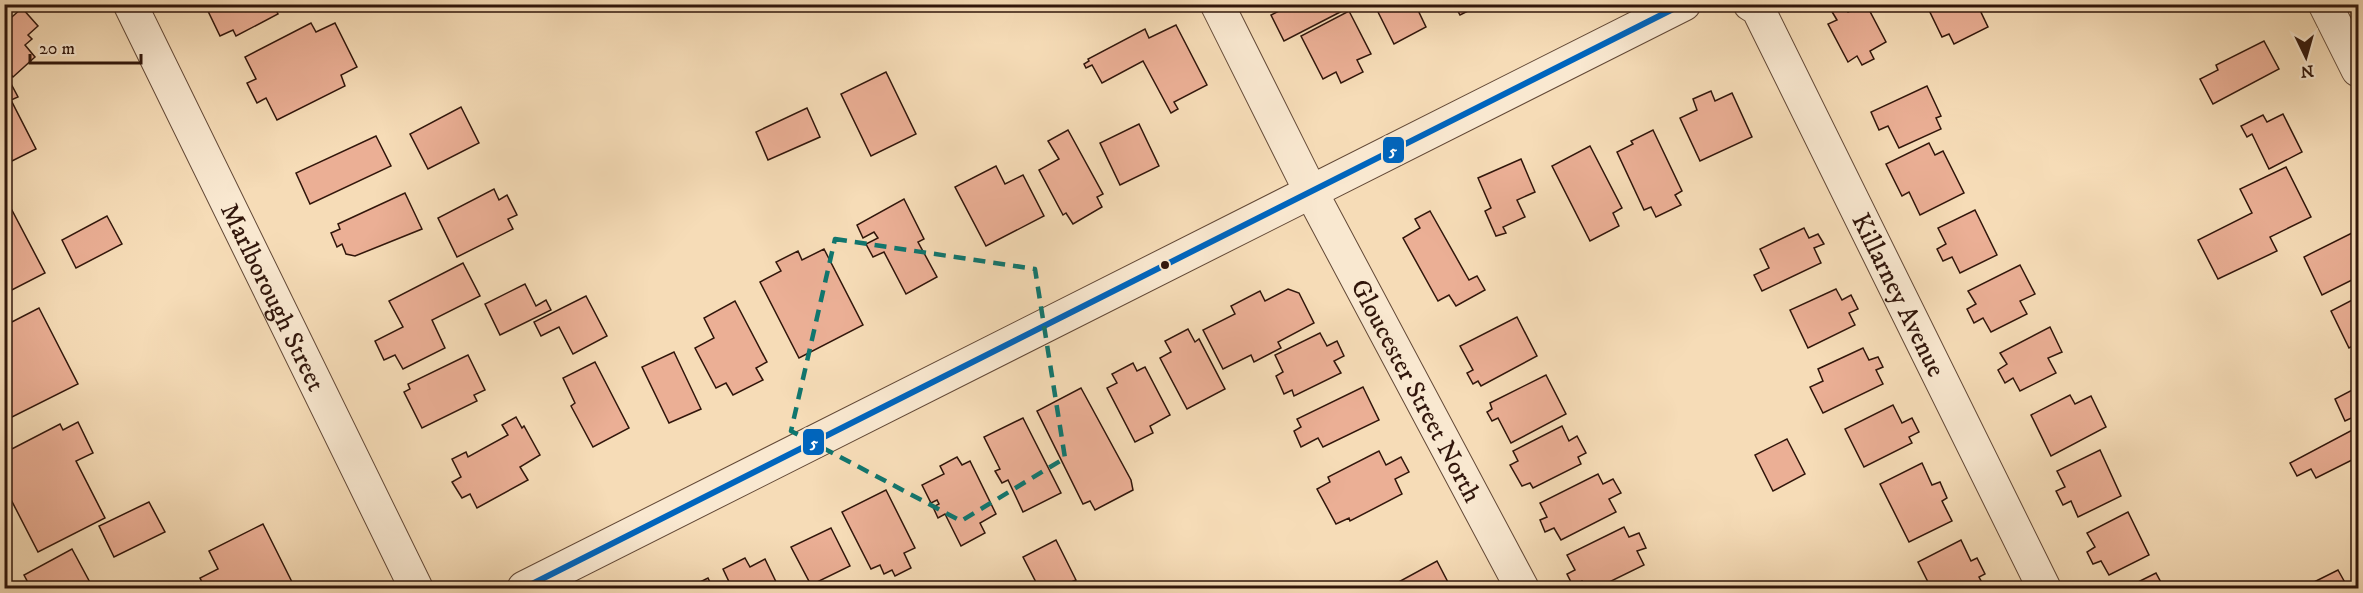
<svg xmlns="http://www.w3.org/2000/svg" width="2363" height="593" viewBox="0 0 2363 593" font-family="'IM FELL DW Pica',serif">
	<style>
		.building { fill: #ebaf95; stroke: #31160b; stroke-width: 1.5 }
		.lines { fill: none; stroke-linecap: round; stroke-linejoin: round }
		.minor-casing { stroke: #624836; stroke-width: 35 }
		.minor { stroke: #f9e8d0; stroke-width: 33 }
		.bus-1-casing { stroke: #f9e8d0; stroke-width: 10 }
		.bus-1 { stroke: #0065bd; stroke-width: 6 }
		.marked { fill: none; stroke: #0f766e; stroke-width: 4.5; stroke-dasharray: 12 8; stroke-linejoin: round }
		.bus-dot { fill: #31160b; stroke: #f9e8d0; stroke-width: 2 }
		.labels { text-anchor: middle; stroke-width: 4.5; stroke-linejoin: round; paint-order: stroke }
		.street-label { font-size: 26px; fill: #31160b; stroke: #f9e8d0 }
		.line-badge { stroke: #f9e8d0; stroke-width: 2 }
		.badge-label { font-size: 16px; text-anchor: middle; font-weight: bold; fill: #fff }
	</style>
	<rect width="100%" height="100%" fill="#f6dcb7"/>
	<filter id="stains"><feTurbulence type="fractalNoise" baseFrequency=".00333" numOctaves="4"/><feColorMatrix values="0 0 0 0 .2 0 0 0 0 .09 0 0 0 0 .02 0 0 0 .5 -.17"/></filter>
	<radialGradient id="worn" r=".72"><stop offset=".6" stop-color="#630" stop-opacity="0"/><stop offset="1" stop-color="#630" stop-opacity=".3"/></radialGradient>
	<g class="building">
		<path d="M216,4H273L278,14L236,36L233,30L220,36L207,9Z"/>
		<path d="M1084,4H1109L1097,11L1094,5L1086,10Z"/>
		<path d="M1283,4H1347L1348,8L1284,41L1271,15L1285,8Z"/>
		<path d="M1374,4H1415L1426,27L1394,44Z"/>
		<path d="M1454,4H1482L1460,15Z"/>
		<path d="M1844,4L1848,12L1866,4L1886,42L1870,51L1874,59L1862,65L1857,56L1848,62L1828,24L1837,20L1831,10Z"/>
		<path d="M1926,4H1977L1988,27L1954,44L1949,34L1942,37Z"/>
		<path d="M22,8L38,26L28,35L32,39L25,45L35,57L13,77L4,67V24Z"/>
		<path d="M1349,11L1371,54L1357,60L1363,72L1341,83L1336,72L1323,79L1301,36Z"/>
		<path d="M311,23L316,32L335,23L357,67L341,75L345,86L277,120L266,98L257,103L247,83L256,79L245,57Z"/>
		<path d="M1176,25L1207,85L1174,102L1178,109L1171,113L1143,61L1102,83L1092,65L1086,68L1084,64L1089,61L1088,59L1145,29L1149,38Z"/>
		<path d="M2264,41L2279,69L2213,104L2200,79L2218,70L2216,65Z"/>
		<path d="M886,72L916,134L871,156L841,94Z"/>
		<path d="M9,80L18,97L11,100L36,149L4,165V82Z"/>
		<path d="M1927,86L1941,116L1936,118L1941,129L1899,148L1888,126L1879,130L1871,112Z"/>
		<path d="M1711,91L1715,101L1732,93L1752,137L1700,161L1680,118L1697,110L1693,99Z"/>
		<path d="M461,107L479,143L428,169L410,134Z"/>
		<path d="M807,108L820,137L768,160L756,132Z"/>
		<path d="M2283,114L2302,152L2269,169L2252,134L2247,137L2241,126L2263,115L2267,122Z"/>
		<path d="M1139,124L1159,166L1120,185L1100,143Z"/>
		<path d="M1068,130L1103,194L1097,197L1102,207L1073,224L1066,213L1063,215L1039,170L1059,159L1048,141Z"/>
		<path d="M1653,130L1682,191L1675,195L1681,205L1656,217L1651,207L1644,210L1617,152L1633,144L1631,141Z"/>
		<path d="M376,136L391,166L310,204L296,173Z"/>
		<path d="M1929,143L1935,155L1943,151L1964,193L1920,215L1909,192L1902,196L1886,164Z"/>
		<path d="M1590,146L1622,208L1613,213L1619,226L1590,241L1552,166Z"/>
		<path d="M1521,159L1535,192L1517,200L1525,217L1503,227L1506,233L1496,236L1485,211L1491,208L1478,178Z"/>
		<path d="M996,166L1005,184L1023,175L1044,216L986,246L955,187Z"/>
		<path d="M2286,167L2311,217L2270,237L2277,251L2218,279L2198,240L2252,213L2240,189Z"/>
		<path d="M494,189L499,200L507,195L517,215L508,219L513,229L457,257L438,218Z"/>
		<path d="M405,193L422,229L355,256L346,254L342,244L337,247L331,233L340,229L338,224Z"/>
		<path d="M4,195L45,273L4,294Z"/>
		<path d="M904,199L924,239L918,242L937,277L906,294L884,252L873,257L866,244L878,238L874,232L863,238L857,225Z"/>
		<path d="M1975,210L1997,255L1960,273L1952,257L1943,261L1937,249L1946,244L1938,228Z"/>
		<path d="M1430,211L1469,280L1477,276L1485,290L1456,306L1449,295L1438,301L1403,238L1420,228L1415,219Z"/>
		<path d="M107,216L122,244L76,268L62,240Z"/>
		<path d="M1804,228L1809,238L1818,234L1824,244L1814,248L1821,263L1762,291L1754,275L1769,268L1760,249Z"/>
		<path d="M2356,231L2358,277L2322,295L2304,257Z"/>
		<path d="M824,249L863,325L799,358L760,282L781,271L776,262L798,251L802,260Z"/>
		<path d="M463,263L480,296L432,320L445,348L403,369L395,355L384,360L375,341L403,327L389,301Z"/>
		<path d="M2020,265L2035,294L2020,301L2027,314L1991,332L1983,318L1974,323L1967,309L1976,304L1968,291Z"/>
		<path d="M525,284L536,306L546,300L551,310L500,335L485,304Z"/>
		<path d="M1288,289L1299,293L1314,323L1278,342L1281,348L1254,362L1251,355L1223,369L1203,330L1235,314L1231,306L1260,291L1265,301Z"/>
		<path d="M1836,289L1842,300L1851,295L1858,309L1849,313L1855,325L1808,348L1790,310Z"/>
		<path d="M586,296L607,336L573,354L559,327L541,336L534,322Z"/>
		<path d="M2358,297V343L2349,348L2331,311Z"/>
		<path d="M735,301L767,362L756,368L763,380L733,395L726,383L716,388L695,348L714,338L704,318Z"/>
		<path d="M39,308L78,384L10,418L4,407V326Z"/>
		<path d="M1517,317L1537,356L1481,386L1478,381L1473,384L1467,373L1473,370L1460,346Z"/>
		<path d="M2050,327L2062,352L2048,358L2056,373L2020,391L2013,378L2005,383L1998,370L2007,364L2000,353Z"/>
		<path d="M1188,329L1195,342L1199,339L1225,389L1187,409L1160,358L1171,352L1165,341Z"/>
		<path d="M1320,333L1327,346L1337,341L1344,356L1334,361L1341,373L1294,396L1292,390L1284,394L1276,376L1283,372L1275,355Z"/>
		<path d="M1863,348L1869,360L1878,357L1883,367L1876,370L1883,384L1823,413L1810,387L1823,381L1818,369Z"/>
		<path d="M674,352L701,409L669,423L642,367Z"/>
		<path d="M468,355L485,390L474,395L477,401L422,428L404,392L410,389L408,384Z"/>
		<path d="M595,362L629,428L593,447L571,406L575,403L563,378Z"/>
		<path d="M1133,363L1137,371L1145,367L1170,415L1150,426L1153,433L1135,442L1107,388L1117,383L1112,374Z"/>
		<path d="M1546,375L1566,414L1511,443L1498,418L1492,421L1487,412L1492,409L1490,403Z"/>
		<path d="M1363,387L1379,420L1323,447L1318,438L1301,447L1294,431L1301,427L1297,419Z"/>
		<path d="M2358,387V415L2345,421L2335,399Z"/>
		<path d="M1081,388L1131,480L1133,490L1095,510L1090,501L1083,504L1037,411Z"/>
		<path d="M2070,395L2075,404L2091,396L2106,427L2051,456L2031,415Z"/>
		<path d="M1893,405L1902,423L1912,418L1919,432L1909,437L1912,443L1864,467L1845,429Z"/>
		<path d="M516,417L522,428L524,426L540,455L520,467L528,480L477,508L470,494L462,498L452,482L461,477L452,459L466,452L468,457L508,435L502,425Z"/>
		<path d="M1023,418L1061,493L1023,512L1008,480L1002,483L995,471L1000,469L984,437Z"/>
		<path d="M78,422L93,453L76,461L105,518L38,552L4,486V453L60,424L63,430Z"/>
		<path d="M1562,426L1569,441L1577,436L1586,453L1578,457L1581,464L1533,488L1530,483L1522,486L1510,465L1518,461L1513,451Z"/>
		<path d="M2358,427V457L2316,478L2311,469L2297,476L2290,463Z"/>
		<path d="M1787,439L1805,474L1773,491L1755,455Z"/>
		<path d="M2100,450L2121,496L2078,517L2071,501L2063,505L2056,491L2065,487L2057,471Z"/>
		<path d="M1379,451L1386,465L1401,457L1409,472L1395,479L1402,494L1350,521L1349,518L1336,524L1317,489L1330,482L1328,477Z"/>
		<path d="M957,457L962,465L970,461L996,514L980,523L985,533L961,546L945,514L938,518L933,507L939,504L937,500L931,503L922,485L944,474L940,466Z"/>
		<path d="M1922,463L1932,485L1940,482L1947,498L1942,501L1952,521L1909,542L1880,484Z"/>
		<path d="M1598,474L1603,484L1613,479L1621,493L1609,499L1616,512L1561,540L1554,528L1545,532L1540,520L1547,517L1540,503Z"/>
		<path d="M886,490L915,548L904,553L911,568L895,576L892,570L884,574L880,565L871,569L842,512Z"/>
		<path d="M149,502L165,532L114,557L99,526Z"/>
		<path d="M2128,512L2149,555L2109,575L2101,561L2093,564L2087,552L2095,547L2087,533Z"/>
		<path d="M263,524L295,588H205L200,578L218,569L209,551Z"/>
		<path d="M1624,527L1629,537L1639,533L1646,548L1637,551L1644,565L1597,588H1585L1582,581L1573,586L1567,574L1575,570L1567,555Z"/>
		<path d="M831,528L850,566L811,585L791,547Z"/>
		<path d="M1056,540L1076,580L1071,582L1075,588H1039L1023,557Z"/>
		<path d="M1961,540L1971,561L1977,558L1985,574L1979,577L1985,588H1931L1918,562Z"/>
		<path d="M72,549L93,588H31L24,575Z"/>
		<path d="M745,558L750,567L765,559L779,588H732L723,569Z"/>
		<path d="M1437,561L1451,588H1395L1393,585Z"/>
		<path d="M2338,570L2348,588H2302Z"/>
		<path d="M2156,573L2164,588H2126Z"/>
		<path d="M708,578L713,588H688Z"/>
	</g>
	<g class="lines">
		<defs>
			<g id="minor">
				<path id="s1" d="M130,4L416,588"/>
				<path id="s2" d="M1217,4L1311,192L1522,588"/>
				<path id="s3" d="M1750,4L1758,9L2044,588"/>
				<path d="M2325,4L2358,70"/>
				<path d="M524,588L1684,4"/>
			</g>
		</defs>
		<use href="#minor" class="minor-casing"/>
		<use href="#minor" class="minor"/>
		<defs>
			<path id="bus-1" d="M524,588L1683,4"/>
		</defs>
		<use href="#bus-1" class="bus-1-casing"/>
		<use href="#bus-1" class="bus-1"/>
	</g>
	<path class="marked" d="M835,239L1035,269L1065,458L961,521L791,431Z"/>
	<circle class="bus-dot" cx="1165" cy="265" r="5"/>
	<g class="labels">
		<g class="street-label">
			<text dy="9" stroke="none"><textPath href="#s3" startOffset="328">Killarney Avenue</textPath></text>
			<text dy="9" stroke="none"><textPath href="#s1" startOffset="326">Marlborough Street</textPath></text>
			<text dy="9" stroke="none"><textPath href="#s2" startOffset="435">Gloucester Street North</textPath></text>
		</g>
	</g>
	<g class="line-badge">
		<rect x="1382" y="136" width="23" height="28" rx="6" fill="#0065bd"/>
		<rect x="802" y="428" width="23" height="28" rx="6" fill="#0065bd"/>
	</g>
	<g class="badge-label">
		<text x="1393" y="156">5</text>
		<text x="814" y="448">5</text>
	</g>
	<rect width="2363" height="593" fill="none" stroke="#f6dcb7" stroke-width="24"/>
	<rect x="6" y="6" width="2351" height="581" fill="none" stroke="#31160b" stroke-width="3"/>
	<rect x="12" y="12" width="2339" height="569" fill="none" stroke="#31160b" stroke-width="1.5"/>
	<g transform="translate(2306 57) rotate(175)" stroke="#f9e8d0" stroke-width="4.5" paint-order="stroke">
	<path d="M0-4.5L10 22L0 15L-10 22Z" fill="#31160b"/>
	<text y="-9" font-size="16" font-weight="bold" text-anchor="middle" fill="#31160b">N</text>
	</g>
	<path d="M30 54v9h111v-9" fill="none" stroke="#31160b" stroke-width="3"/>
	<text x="39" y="54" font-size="18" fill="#31160b" stroke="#f9e8d0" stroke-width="4.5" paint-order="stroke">20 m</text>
	<rect width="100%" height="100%" filter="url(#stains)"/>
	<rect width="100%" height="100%" fill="url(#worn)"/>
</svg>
